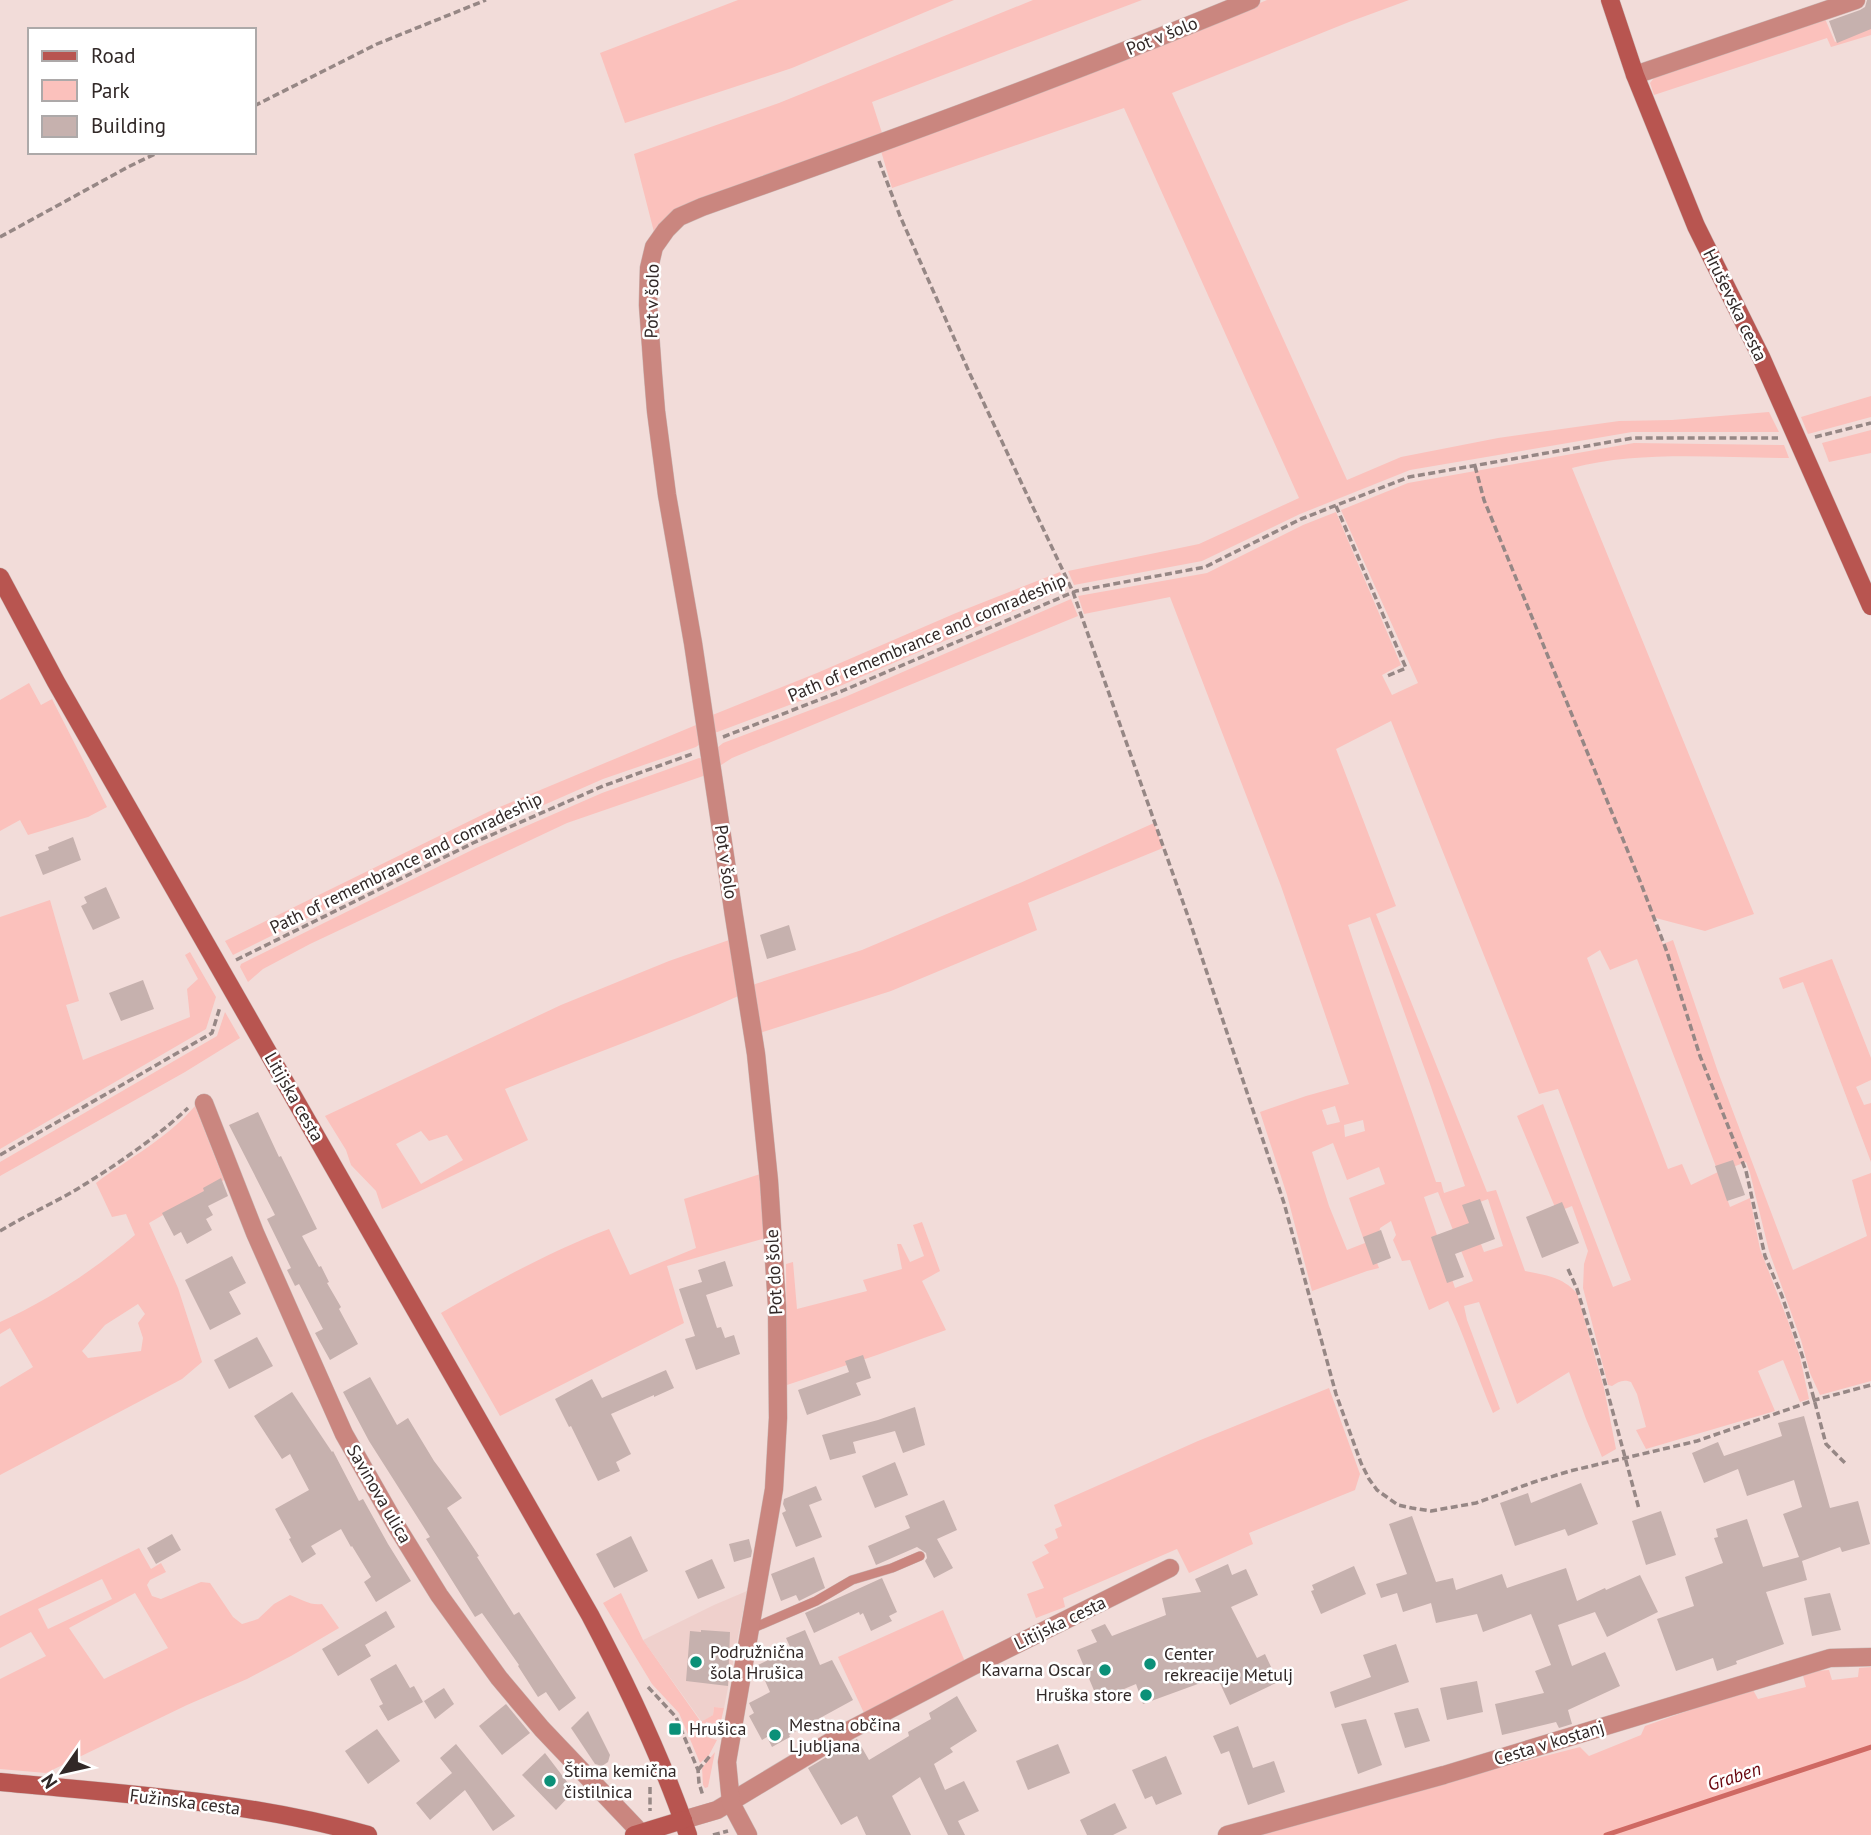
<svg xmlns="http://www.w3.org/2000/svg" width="1871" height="1835" viewBox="0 0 1871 1835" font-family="'PT Sans',sans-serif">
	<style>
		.built { fill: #efd0cc }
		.green { fill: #fbc1bc; fill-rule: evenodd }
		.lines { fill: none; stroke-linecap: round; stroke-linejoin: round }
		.stream { stroke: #cf6963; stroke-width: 5 }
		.building { fill: #c6b1ae }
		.lane-casing { stroke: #cbb8b5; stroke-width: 10 }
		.street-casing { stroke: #cbb8b5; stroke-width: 19 }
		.secondary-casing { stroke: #cbb8b5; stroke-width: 19 }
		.path { stroke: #968785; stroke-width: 3.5; stroke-dasharray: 7 3.5; stroke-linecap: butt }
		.lane { stroke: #ca867f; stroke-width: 9 }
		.street { stroke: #ca867f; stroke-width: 18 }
		.secondary { stroke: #b85550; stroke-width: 18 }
		.poi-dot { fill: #0b9078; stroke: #fff; stroke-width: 2.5 }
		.labels { text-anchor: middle; stroke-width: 5; stroke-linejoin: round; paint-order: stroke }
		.street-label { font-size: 18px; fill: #312827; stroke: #fff }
		.poi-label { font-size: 18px; fill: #312827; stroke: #fff; text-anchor: start }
		.water-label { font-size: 19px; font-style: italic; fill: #67050d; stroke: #fff }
	</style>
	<rect width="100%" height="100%" fill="#f2dcd9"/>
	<path class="built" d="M747,1591L724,1708L714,1707L713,1715L702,1722L643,1640L714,1605Z"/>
	<g class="green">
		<path d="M738,0H954L792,68L625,123L600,53Z"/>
		<path d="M1033,0H1142L872,102L883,136L673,216L654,232L634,154L779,103Z"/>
		<path d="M1267,0H1409L1349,22L1172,93L1347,480L1401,457L1498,438L1619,421L1672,420L1769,412L1779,432H1632L1410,470L1300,514L1202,561L1074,585L1068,571L1199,544L1299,498L1124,108L892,188L881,151L1141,52Z"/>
		<path d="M1823,14L1835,42L1871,28V35L1831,47L1827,38L1654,95L1650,83L1658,73Z"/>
		<path d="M1871,396V417L1808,434L1801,417Z"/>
		<path d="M1871,430V453L1829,462L1822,443Z"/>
		<path d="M1634,443L1784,445L1789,458C1720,458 1639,450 1572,468L1754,914L1705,931L1652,917L1663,944L1673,940L1718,1072L1793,1270L1867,1236L1852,1180L1871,1173V1381L1820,1395L1810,1373L1801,1340L1769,1251L1750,1173L1746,1162L1725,1170L1720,1179L1730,1207L1750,1198L1760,1249L1788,1321L1800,1357L1809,1399L1800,1402L1783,1360L1758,1371L1775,1411L1646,1449L1636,1430L1646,1427L1637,1394L1631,1382C1623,1379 1618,1382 1612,1386L1608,1385L1583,1288L1584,1264L1588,1251L1572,1206L1557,1212L1517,1116L1543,1104L1613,1287L1631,1280L1558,1089L1539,1094L1391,721L1336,749L1396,906L1376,914L1487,1192L1496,1190L1525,1271C1546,1275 1562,1277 1577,1293L1604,1388L1616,1449L1602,1457L1586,1419L1569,1372L1517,1404L1479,1302L1464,1306L1467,1320L1500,1409L1493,1413C1477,1376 1465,1337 1448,1301L1429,1310L1410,1260L1402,1261L1393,1240L1396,1235L1391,1221L1380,1228L1379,1234L1368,1239L1379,1268L1367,1271L1312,1291L1287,1195L1260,1112L1306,1096L1349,1084L1281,886L1170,597L1084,614L1078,596L1207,573L1303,525L1336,512L1401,665L1382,675L1392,695L1418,683L1341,510L1408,483ZM1370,917L1429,1081L1465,1186L1444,1193L1441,1182H1436C1407,1096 1376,1011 1348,925ZM1600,950L1610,970L1637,959L1718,1172L1691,1185L1682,1164L1668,1169L1587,958ZM1335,1106L1340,1122L1327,1125L1322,1110ZM1363,1120L1365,1131L1345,1137L1344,1125ZM1333,1143L1347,1180L1379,1167L1385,1184L1349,1198L1365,1243L1347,1250L1329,1206L1312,1152ZM1438,1192L1473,1281L1455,1288L1424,1197ZM1488,1199L1503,1246L1484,1252L1467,1207Z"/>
		<path d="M1060,572L1067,588L840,686L712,734L710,716L817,673L956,613Z"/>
		<path d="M1071,599L1078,616L732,758L718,767L717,748L723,743L845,697Z"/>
		<path d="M29,683L41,705L52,699L107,807L88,817L28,835L20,820L0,831V700Z"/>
		<path d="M702,724L700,744L696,747L603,779L469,838L233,955L225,941L490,811L696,725Z"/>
		<path d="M699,758L703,759L709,774L567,823L310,944L263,969L248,982L240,967L241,964L476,848L602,793Z"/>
		<path d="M1154,823L1163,848L1028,903L1037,930L891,991L760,1033L752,985L862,950L1020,883Z"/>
		<path d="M50,900L79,1001L66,1005L83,1060L190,1017L187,989L198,979L185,955L190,952L216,997L206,1029L0,1149V917Z"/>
		<path d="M732,939L743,994C665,1029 584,1057 505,1089L528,1140L382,1209L376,1191L351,1165L346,1150L325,1116L561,1005L669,961ZM421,1131L429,1141L447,1135L463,1160L421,1184L396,1144Z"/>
		<path d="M1832,959L1871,1058V1080L1856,1087L1864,1105L1871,1103V1162L1803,982L1783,989L1779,978Z"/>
		<path d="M225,1012L240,1038L185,1072L0,1176V1162L217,1036Z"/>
		<path d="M195,1106L224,1180L149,1223L178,1288L202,1362L182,1379L0,1475V1387L33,1367L10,1328L0,1334V1322C49,1300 94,1270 135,1235L126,1214L112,1217L96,1183C129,1158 168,1138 195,1106ZM138,1304L145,1314L138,1323L143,1338L141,1351L88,1358L82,1351L105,1325Z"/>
		<path d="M769,1171L776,1235L667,1266L684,1323L500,1416L441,1313C496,1281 549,1252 609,1229L630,1275L696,1248L684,1199Z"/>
		<path d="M922,1222L940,1271L922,1281L946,1330L877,1355L787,1385L786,1264L793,1262L797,1309L867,1291L863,1280L902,1269L897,1244H901L910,1262L924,1256L913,1225Z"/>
		<path d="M1329,1388L1360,1474L1355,1490L1249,1533L1253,1544L1189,1573L1177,1549L1063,1598L1065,1607L1036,1618L1027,1594L1044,1588L1032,1562L1049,1553L1044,1545L1058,1538L1055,1529L1062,1526L1054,1505L1198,1441Z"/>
		<path d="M139,1548L151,1569L161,1563L166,1572L150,1580L147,1585L152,1596L161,1599L201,1582L210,1583L233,1617L242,1624L258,1619L274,1604L290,1595C301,1599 311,1606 322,1604L339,1628L291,1656L247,1679L187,1705L46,1773L0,1769V1679L46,1656L31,1632L0,1648V1616ZM102,1579L112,1599L48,1629L38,1609ZM135,1593L168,1648L104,1679L69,1628Z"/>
		<path d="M621,1593L643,1640L701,1722L713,1715L714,1707L724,1708L720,1725L706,1722L703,1736L717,1740L709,1755L700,1763L679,1713L652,1684L603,1603Z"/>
		<path d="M943,1610L966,1664L864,1713L838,1657Z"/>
		<path d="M1871,1667V1835H1256L1432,1785L1580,1747L1589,1756L1641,1735L1645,1726L1752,1688L1758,1699L1806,1687L1802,1672L1829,1670L1832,1680L1858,1677L1859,1668Z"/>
		<path d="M715,1752L708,1787L705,1788L703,1785L702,1768Z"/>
	</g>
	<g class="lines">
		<path class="stream" d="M1606,1835L1871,1747"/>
	</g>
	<g class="building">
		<path d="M1867,0H1871V29L1837,43L1829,21L1860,10L1865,7Z"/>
		<path d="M73,837L81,860L43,875L35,855L49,850L48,847Z"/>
		<path d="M106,887L120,918L93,930L81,906L87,903L84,897Z"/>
		<path d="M789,925L796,950L767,959L760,935Z"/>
		<path d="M143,980L154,1009L121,1021L109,993Z"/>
		<path d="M258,1112L279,1157L281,1156L317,1229L302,1236L319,1267L321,1266L329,1282L327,1283L341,1307L339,1309L358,1344L330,1360L315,1333L323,1329L299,1284L295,1286L287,1270L291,1268L267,1219L275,1215L229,1125Z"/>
		<path d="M1733,1160L1745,1195L1727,1201L1715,1166Z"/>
		<path d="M221,1178L228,1196L208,1206L213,1215L206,1219L212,1230L187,1244L181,1232L174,1236L162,1213L204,1191L203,1188Z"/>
		<path d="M1480,1199L1495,1239L1455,1254L1464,1277L1447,1283L1431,1237L1469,1223L1462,1205Z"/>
		<path d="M1562,1202L1579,1243L1542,1258L1526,1217Z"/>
		<path d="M1381,1230L1391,1258L1373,1265L1363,1237Z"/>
		<path d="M232,1256L246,1283L229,1292L241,1314L210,1330L185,1280Z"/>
		<path d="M725,1261L733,1286L706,1295L717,1328L721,1327L725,1338L734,1335L740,1354L696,1370L685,1339L695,1336L679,1289L702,1282L698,1270Z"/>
		<path d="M257,1337L273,1366L229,1389L214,1360Z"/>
		<path d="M863,1355L871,1378L856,1383L861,1395L807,1415L798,1390L849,1372L845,1361Z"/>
		<path d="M666,1370L674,1388L654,1397V1395L611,1414L631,1454L616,1462L620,1471L598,1481L571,1426L569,1427L555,1399L592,1379L602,1398Z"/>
		<path d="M370,1377L397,1425L408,1418L434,1461L462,1498L447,1508L479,1556L477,1557L514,1615L519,1612L576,1698L559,1711L546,1692L538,1697L518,1666L519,1665L482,1613L475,1617L426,1539L430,1537L369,1441L343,1392Z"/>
		<path d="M292,1392L332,1452L333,1451L359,1501L363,1499L388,1544L411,1581L376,1602L364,1582L371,1577L352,1546L351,1547L341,1529L311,1546L316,1554L302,1563L289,1539L291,1538L275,1509L309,1490L290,1454L282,1459L254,1416Z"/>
		<path d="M915,1407L925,1445L903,1453L895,1431L853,1442L856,1453L830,1460L822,1435L878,1420Z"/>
		<path d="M1804,1416L1830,1508L1858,1501L1870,1544L1842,1552L1840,1547L1802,1561L1807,1580L1766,1592L1784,1644L1736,1661L1737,1664L1717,1671L1713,1658L1676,1671L1657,1619L1694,1606L1685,1577L1723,1563L1714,1538L1718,1537L1716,1529L1747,1519L1763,1567L1799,1557L1783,1514L1802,1507L1794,1480L1747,1496L1738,1469L1704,1483L1692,1453L1718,1442L1724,1456L1782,1436L1778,1423Z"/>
		<path d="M895,1462L908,1495L875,1508L862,1476Z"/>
		<path d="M1581,1483L1598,1524L1568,1536L1565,1529L1515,1546L1500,1503L1528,1493L1531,1503Z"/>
		<path d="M816,1486L822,1500L809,1505L822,1537L796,1547L782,1513L786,1511L783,1504L784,1499Z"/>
		<path d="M944,1500L957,1530L937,1539L953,1568L934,1578L925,1561L927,1558L926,1553L917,1547L876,1565L868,1546L910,1528L905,1516Z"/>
		<path d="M1661,1511L1676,1555L1646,1565L1632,1521Z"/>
		<path d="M1412,1516L1436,1582L1453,1578L1456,1590L1502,1574L1507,1588L1566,1568L1577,1601L1605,1588L1606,1590L1640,1575L1658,1612L1607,1637L1595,1612L1558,1625L1572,1666L1605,1652L1620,1686L1568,1710L1572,1724L1559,1728L1556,1722L1502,1735L1495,1704L1544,1693L1535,1671L1551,1665L1531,1614L1483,1632L1477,1614L1436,1623L1431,1603L1403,1612L1397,1593L1381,1598L1376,1584L1407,1574L1389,1524Z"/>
		<path d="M172,1534L181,1550L156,1564L147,1548Z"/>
		<path d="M631,1536L648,1571L614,1588L596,1554Z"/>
		<path d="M749,1539L752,1551L751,1557L734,1562L729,1544Z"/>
		<path d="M814,1557L825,1588L799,1601L796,1595L781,1601L771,1574Z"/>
		<path d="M712,1559L725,1588L698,1599L685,1571Z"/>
		<path d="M1228,1564L1232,1575L1246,1569L1258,1595L1231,1607L1257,1658L1265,1654L1278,1682L1230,1705L1217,1677L1143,1704L1136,1684L1098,1700L1077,1650L1097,1642L1091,1630L1105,1624L1112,1636L1166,1615L1162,1598L1201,1592L1195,1579Z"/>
		<path d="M1354,1566L1366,1594L1321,1614L1311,1591L1314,1590L1312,1585Z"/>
		<path d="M882,1578L897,1612L889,1616L892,1621L871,1631L863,1613L860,1615L859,1612L814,1633L805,1613Z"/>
		<path d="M1830,1593L1841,1630L1812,1636L1804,1598Z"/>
		<path d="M386,1611L395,1627L365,1645L371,1656L338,1676L322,1649Z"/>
		<path d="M701,1630L730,1632L728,1686L686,1681L690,1631L701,1632Z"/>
		<path d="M805,1630L820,1665L832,1660L853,1700L789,1735L790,1737L772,1747L767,1737L762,1740L749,1716L754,1713L749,1703L770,1692L758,1665L791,1649L786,1638Z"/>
		<path d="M1396,1644L1409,1682L1335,1708L1330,1692L1371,1677L1363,1655Z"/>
		<path d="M396,1664L410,1688L414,1686L423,1702L388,1721L379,1706L383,1704L370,1679Z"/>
		<path d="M1477,1681L1483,1712L1447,1720L1440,1688Z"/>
		<path d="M444,1688L454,1704L435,1719L424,1701Z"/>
		<path d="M957,1696L977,1731L950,1748L953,1752L934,1764L945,1790L964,1781L979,1811L958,1821L965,1835H948L920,1777L892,1796L911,1835H866L857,1816L841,1825L808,1768L857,1739L869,1760L909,1736L908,1732L931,1719L929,1713Z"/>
		<path d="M506,1704L530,1733L502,1755L479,1726Z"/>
		<path d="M1418,1708L1430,1741L1405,1748L1394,1713Z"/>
		<path d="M588,1711L610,1755L608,1762L602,1766L595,1764L571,1728Z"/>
		<path d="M1366,1719L1382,1765L1358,1774L1341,1724Z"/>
		<path d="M1238,1726L1253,1768L1274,1761L1285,1792L1248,1805L1229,1751L1221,1754L1213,1736Z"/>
		<path d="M377,1729L400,1761L368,1784L345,1751Z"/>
		<path d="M456,1744L515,1816L493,1831L465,1790L430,1820L416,1803L452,1773L440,1758Z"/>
		<path d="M1058,1744L1070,1773L1028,1790L1016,1761Z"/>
		<path d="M545,1753L574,1791L556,1810L522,1775Z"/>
		<path d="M1166,1756L1182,1794L1156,1805L1152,1796L1145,1799L1132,1770Z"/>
		<path d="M1115,1803L1127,1828L1113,1835H1087L1080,1820Z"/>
	</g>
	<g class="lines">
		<defs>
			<path id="lane" d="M751,1629L816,1601L852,1580L892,1568L920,1556"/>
			<g id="street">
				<path d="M1635,75L1856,0"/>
				<path d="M204,1103L255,1233L344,1434L397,1527L439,1595L499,1678L542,1729L641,1833"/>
				<path d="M683,1820L717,1810L850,1730L971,1667L1170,1568"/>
				<path d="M748,1835L731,1803L727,1762L774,1489L778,1418L777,1306L769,1181L756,1054L734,916L693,643L667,495L656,411L653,374L648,305L649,268L654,247L666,230L679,217L702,207C886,142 1070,75 1251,0"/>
				<path d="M1227,1835L1444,1775L1830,1658L1871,1657"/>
			</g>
			<g id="secondary">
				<path d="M1610,0L1635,75L1696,226L1761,357L1871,606"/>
				<path d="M0,577L56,682L590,1615C628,1687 662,1758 688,1835"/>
				<path d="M0,1782C123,1794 249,1801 368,1835"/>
				<path d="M634,1835L683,1820"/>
			</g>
		</defs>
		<use href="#lane" class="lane-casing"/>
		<use href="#street" class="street-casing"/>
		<use href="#secondary" class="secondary-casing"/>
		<g class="path">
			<path d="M254,106L377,44L486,0"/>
			<path d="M879,161L900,216L970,374L1073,592L1190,922L1284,1203L1336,1394L1361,1463L1369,1479L1377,1490L1398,1505L1412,1508L1431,1511L1476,1503L1534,1482L1570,1471L1697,1441L1815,1400L1871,1385"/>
			<path d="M0,237L128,167L159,152"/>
			<path d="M1815,437L1871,423"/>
			<path d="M1475,466L1484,500L1640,881L1667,952L1700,1056L1746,1171L1765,1256L1782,1296L1803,1358L1826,1444L1845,1463"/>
			<path d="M1336,506L1406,668L1387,676"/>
			<path d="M723,737L842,691L1076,591L1205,567L1301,519L1409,477L1633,438H1778"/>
			<path d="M236,960L473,843L603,786L692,754"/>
			<path d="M0,1155L212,1033L220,1007"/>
			<path d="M0,1231C28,1214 59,1201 87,1183C122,1161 158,1136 188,1108"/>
			<path d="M1568,1269L1577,1289L1598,1357L1639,1509"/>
			<path d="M648,1687L676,1717L698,1770L699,1783L703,1796"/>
			<path d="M698,1770L710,1756"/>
			<path d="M650,1787V1811"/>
			<path d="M713,1835L728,1831"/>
		</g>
		<use href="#lane" class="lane"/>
		<use href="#street" class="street"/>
		<use href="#secondary" class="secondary"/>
	</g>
	<g class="poi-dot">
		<circle cx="696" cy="1662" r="7"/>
		<circle cx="1150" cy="1664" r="7"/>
		<circle cx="1105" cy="1670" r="7"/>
		<circle cx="1146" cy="1695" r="7"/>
		<rect x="668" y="1722" width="14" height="14" rx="3.5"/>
		<circle cx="775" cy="1735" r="7"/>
		<circle cx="550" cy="1781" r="7"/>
	</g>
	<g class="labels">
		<g class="street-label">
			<text transform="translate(1162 36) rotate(-22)" y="6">Pot v šolo</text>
			<text transform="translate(652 301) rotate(-89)" y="6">Pot v šolo</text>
			<text transform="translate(1735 305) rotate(64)" y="6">Hruševska cesta</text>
			<text transform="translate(927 638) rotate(-23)" y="6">Path of remembrance and comradeship</text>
			<text transform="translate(726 862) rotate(82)" y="6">Pot v šolo</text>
			<text transform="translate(406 863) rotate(-26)" y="6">Path of remembrance and comradeship</text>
			<text transform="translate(294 1097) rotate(60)" y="6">Litijska cesta</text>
			<text transform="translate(774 1272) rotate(-93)" y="6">Pot do šole</text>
			<text transform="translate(379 1494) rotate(60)" y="6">Savinova ulica</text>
			<text transform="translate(1060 1623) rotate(-26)" y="6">Litijska cesta</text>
			<text transform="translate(1549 1743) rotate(-17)" y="6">Cesta v kostanj</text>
			<text transform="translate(185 1802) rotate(7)" y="6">Fužinska cesta</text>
		</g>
		<g class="poi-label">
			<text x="710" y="1658">Podružnična<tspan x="710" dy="21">šola Hrušica</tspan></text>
			<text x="1164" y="1660">Center<tspan x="1164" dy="21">rekreacije Metulj</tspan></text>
			<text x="1091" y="1676" text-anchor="end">Kavarna Oscar</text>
			<text x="1132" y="1701" text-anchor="end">Hruška store</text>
			<text x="789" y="1731">Mestna občina<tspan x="789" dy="21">Ljubljana</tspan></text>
			<text x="689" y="1735">Hrušica</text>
			<text x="564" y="1777">Štima kemična<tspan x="564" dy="21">čistilnica</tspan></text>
		</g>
		<g class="water-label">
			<text transform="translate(1734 1776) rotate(-18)" y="7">Graben</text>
		</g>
	</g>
	<rect x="28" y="28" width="228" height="126" fill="#ffffff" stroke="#ada9a9" stroke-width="2"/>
	<rect x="42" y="51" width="35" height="10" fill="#b85550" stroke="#ada9a9" stroke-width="2"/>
	<text x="91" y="63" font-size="21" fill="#312827">Road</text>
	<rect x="42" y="80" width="35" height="21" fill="#fbc1bc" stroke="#ada9a9" stroke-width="2"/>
	<text x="91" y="98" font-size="21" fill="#312827">Park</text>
	<rect x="42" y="116" width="35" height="21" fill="#c6b1ae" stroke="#ada9a9" stroke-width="2"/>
	<text x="91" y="133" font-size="21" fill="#312827">Building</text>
	<g transform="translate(63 1772) rotate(236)" stroke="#ffffff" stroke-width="5" paint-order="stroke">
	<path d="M0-5L12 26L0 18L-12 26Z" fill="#312827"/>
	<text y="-10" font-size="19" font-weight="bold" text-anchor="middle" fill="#312827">N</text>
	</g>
</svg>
